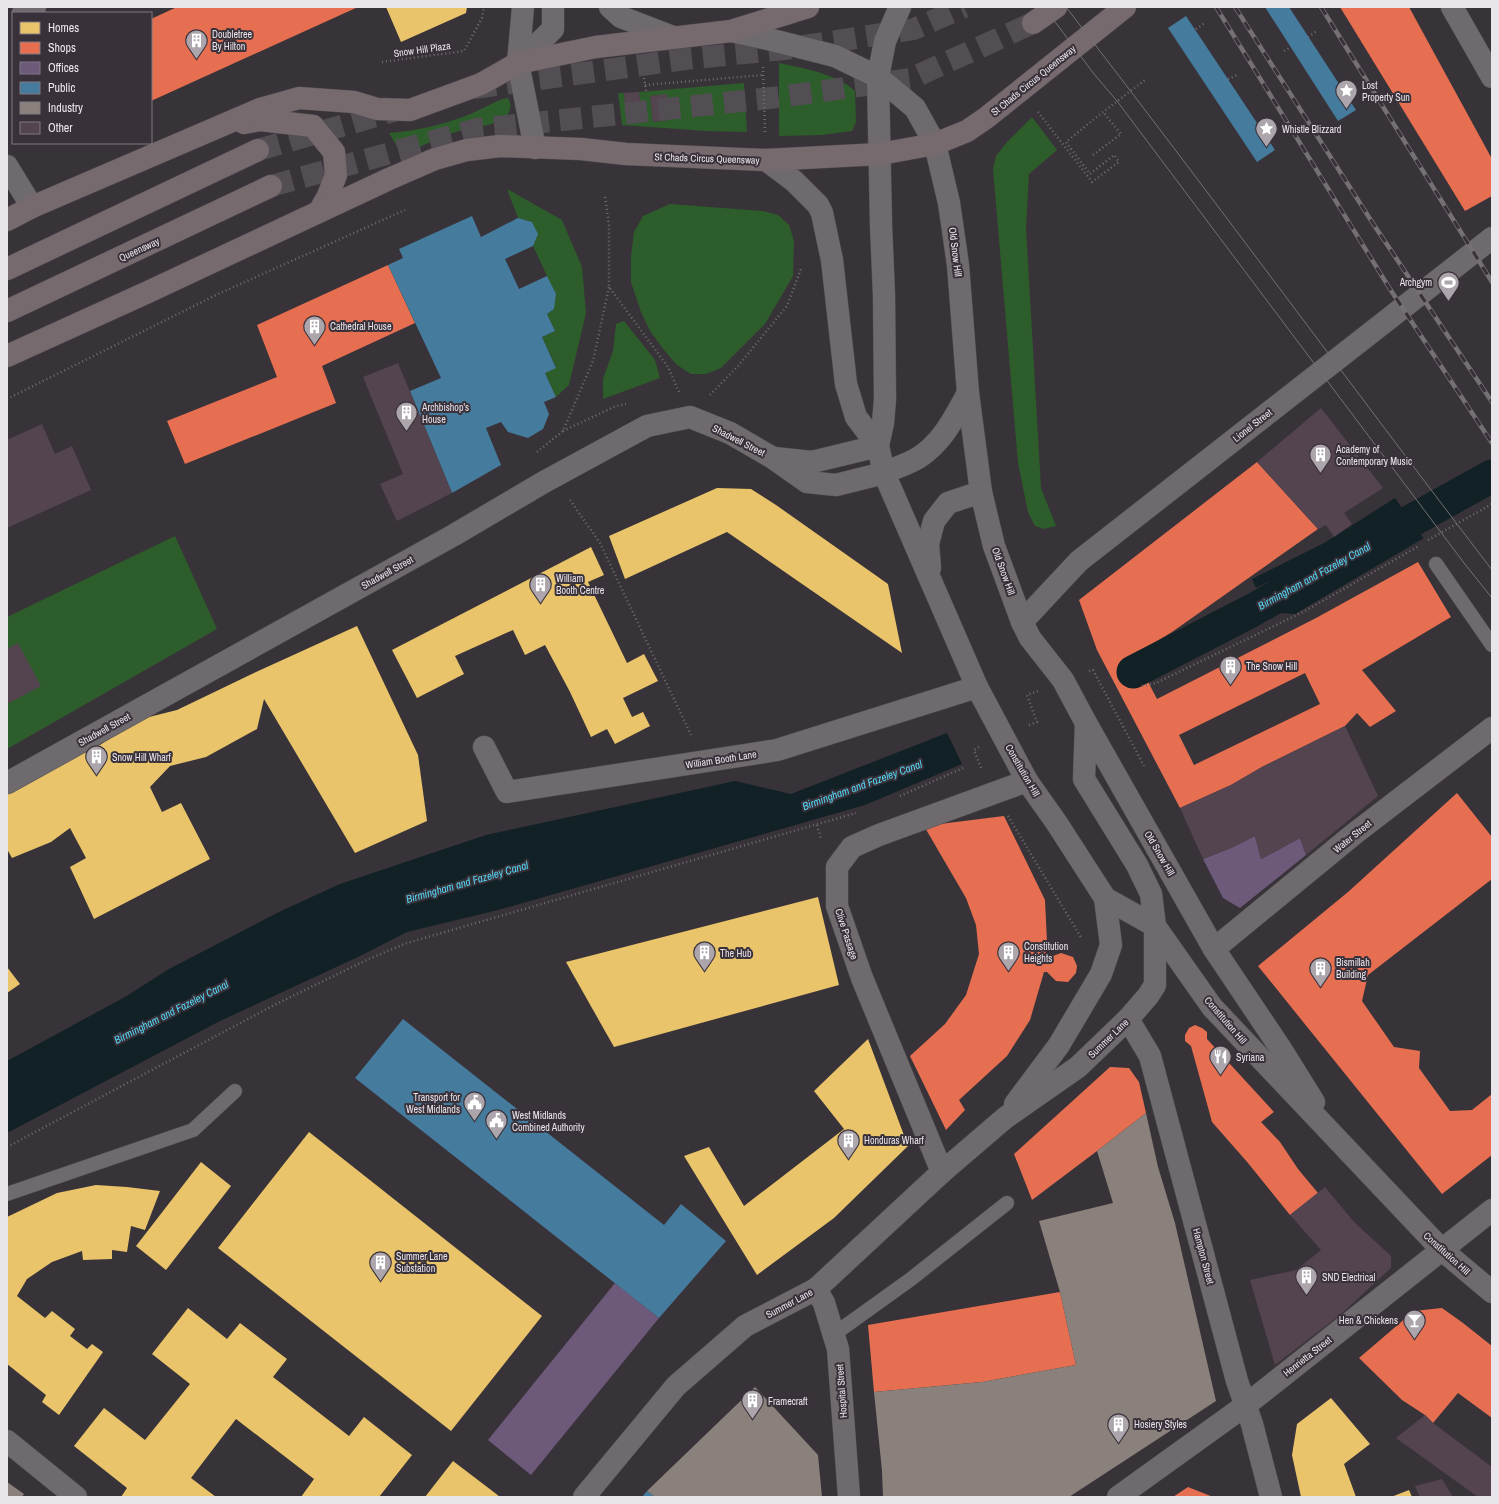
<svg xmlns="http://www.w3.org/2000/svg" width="1499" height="1504" viewBox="0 0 1499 1504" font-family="'Archivo Narrow',sans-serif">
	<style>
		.green { fill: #2d5d2a; fill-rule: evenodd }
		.water { fill: #112125 }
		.pier { fill: #383338 }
		.homes { fill: #e9c46a }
		.shops { fill: #e76f51; fill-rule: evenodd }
		.offices { fill: #6d597a }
		.public { fill: #457b9d }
		.industry { fill: #8a817c }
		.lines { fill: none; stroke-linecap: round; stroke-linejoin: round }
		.canal { stroke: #112125; stroke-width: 33 }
		.building { fill: #544450 }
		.highway-tunnel { stroke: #534e53; stroke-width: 22; stroke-dasharray: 22 11; stroke-linecap: butt }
		.lane-casing { stroke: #545054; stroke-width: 15 }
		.street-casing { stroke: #545054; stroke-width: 23 }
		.secondary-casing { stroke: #545054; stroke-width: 23 }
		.highway-casing { stroke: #545054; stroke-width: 23 }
		.path { stroke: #6f6c70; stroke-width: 2.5; stroke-dasharray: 1 3; stroke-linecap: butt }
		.lane { stroke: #6e6a6e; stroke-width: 14 }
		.street { stroke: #6e6a6e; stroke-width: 22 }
		.secondary { stroke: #6e6a6e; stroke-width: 22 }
		.highway { stroke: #766a6f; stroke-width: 22 }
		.tram { stroke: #747074; stroke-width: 1 }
		.rail-casing { stroke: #747074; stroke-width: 4.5 }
		.rail { stroke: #39313a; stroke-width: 3; stroke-dasharray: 9; stroke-linecap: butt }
		.labels { text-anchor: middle; stroke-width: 4; stroke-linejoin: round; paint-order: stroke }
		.poi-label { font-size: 10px; fill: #eae4eb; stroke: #39313a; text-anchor: start }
		.street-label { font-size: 10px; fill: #eae4eb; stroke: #39313a }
		.water-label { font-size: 11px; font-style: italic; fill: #53daf7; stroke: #39313a }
	</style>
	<rect width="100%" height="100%" fill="#383338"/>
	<g class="green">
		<path d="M779,63C803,68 837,74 855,91L856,122L852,131L822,135L779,136Z"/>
		<path d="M744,83L747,132L706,131L622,125L618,93H624L627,118L642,117L639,92ZM667,95L669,120L653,122L650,96Z"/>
		<path d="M508,98C513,106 510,114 503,119C490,127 473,127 459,131C439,137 420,147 402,155L389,133C416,131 442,125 468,115C479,111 498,99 508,98Z"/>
		<path d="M1032,117L1057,150L1029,174L1026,228L1041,488L1056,526L1044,529L1035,526L1028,512L1018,463L993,169L996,156L1007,142Z"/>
		<path d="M507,189L562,220L582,267L586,313L569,385L556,397L545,373L556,367L542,337L555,331L547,314L554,309L547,276L533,246L537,234L532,222L518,218Z"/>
		<path d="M670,204L763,211L778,215L789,225L794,241L793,276L765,324L721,368L706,374H691L677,365L664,350L650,331L641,312L631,282V257L634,232L643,216Z"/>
		<path d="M624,321L655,360L660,378L603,399V379L613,351L616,324Z"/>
		<path d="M175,536L217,629L7,749V617Z"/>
	</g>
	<g class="water">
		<path d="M1395,498L1424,538L1295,614L1251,611L1271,587L1270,581L1256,588L1252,579L1326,542Z"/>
		<path d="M947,733L962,764L865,805L498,910L407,932L360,956L218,1022L7,1133V1061L125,997L169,969L281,911L340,884L486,835L735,781L791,794Z"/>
	</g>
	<path class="pier" d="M1394,496H1397L1425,537V540Z"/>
	<g class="homes">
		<path d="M386,7H467L466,13L401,42Z"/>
		<path d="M717,488L751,489L776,505L888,584L902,653L727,532L625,579L609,536Z"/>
		<path d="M591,547L604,575L588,582L627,663L644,654L658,681L623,698L632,717L643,712L650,726L615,744L607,729L591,737L570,692L545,645L525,655L513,630L455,656L464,674L417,698L392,650Z"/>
		<path d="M357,626L418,755L427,821L355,853L264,699L257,729L206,757L170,766L150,787L162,812L181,803L210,859L94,919L70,867L86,858L70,828L51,842L12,858L7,849V793L58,760L100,745L137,720L177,710L256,672Z"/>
		<path d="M818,897L839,985L614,1047L566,962Z"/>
		<path d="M7,967L20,984L7,993Z"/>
		<path d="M868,1039L908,1146L834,1218L757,1275L684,1156L709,1147L744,1206L844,1129L814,1091Z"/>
		<path d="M309,1132L542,1316L451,1431L218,1248Z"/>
		<path d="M201,1162L231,1186L166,1270L136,1246Z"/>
		<path d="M96,1185L127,1187L160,1191L145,1230L131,1226L127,1252L112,1250V1259L83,1260L82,1251L52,1262L27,1279L17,1296L45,1318L52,1311L75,1329L70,1336L87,1349L92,1344L103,1352L59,1415L42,1402L46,1395L7,1364V1217L57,1193Z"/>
		<path d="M188,1308L227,1339L240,1323L287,1359L273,1377L349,1436L364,1417L412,1455L379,1497H301L314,1479L236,1419L191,1478L216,1497H121L127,1488L74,1446L104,1408L145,1440L190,1384L152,1354Z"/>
		<path d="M1331,1398L1370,1444L1344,1464L1356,1497H1301L1292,1455L1297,1424Z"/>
		<path d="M453,1461L495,1493L500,1497H425Z"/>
		<path d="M1409,1490L1412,1497H1391Z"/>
	</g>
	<g class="shops">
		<path d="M177,7H358L151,101V19Z"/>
		<path d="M1340,7H1409L1492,159V196L1465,211Z"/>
		<path d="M388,265L415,323L322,366L336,403L185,464L167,421L277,377L257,325Z"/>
		<path d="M1257,462L1318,529L1172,632L1134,655L1157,699L1316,618L1418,562L1451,617L1362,670L1396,711L1370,727L1357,713L1345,726L1262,767L1231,785L1180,808L1097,650L1079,600ZM1305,673L1320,704L1194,765L1179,735Z"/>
		<path d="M1457,793L1492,837V879L1368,975L1362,1001L1394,1047L1420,1051L1419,1068L1450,1111L1472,1110L1492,1094V1155L1442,1194L1258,966L1348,892Z"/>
		<path d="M1004,816L1045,900L1047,942L1045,961L1048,962L1053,956L1061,953L1073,957L1077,966L1076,973L1068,982L1056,981L1047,972H1044L1030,1020L1007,1056L959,1100L965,1110L946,1130L910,1056L945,1024L966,995L979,954L976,925L966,898L924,826Z"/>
		<path d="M1195,1025L1202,1028L1207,1032V1039L1274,1112L1261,1122L1280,1142L1298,1169L1318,1193L1290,1215L1248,1163L1212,1122L1191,1046L1185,1041V1035L1189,1028Z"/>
		<path d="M1110,1067L1129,1068L1139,1082L1146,1113L1097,1151L1032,1200L1014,1154Z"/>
		<path d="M1060,1292L1076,1365L982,1382L874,1392L868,1325Z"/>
		<path d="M1442,1308L1463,1323L1492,1346V1418L1458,1393L1433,1423L1425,1415L1402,1400L1359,1358L1414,1311Z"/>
		<path d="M1188,1487L1213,1497H1173Z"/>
	</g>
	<g class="offices">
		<path d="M1255,836L1261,859L1300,838L1306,855L1240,908L1223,898L1203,859L1231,848Z"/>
		<path d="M615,1283L659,1318L531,1475L488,1440Z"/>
	</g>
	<g class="public">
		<path d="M1265,7H1289L1356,110L1338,121Z"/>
		<path d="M1186,16L1275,150L1257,162L1168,28Z"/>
		<path d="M472,216L481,237L518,218L532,222L538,234L533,246L505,259L519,289L547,276L556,294L554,309L547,314L555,331L542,337L556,368L545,373L556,397L544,402L549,414L543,429L528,438L508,432L501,422L486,428L501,465L452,493L410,391L441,378L388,265L403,258L399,249Z"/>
		<path d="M403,1019L664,1225L681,1204L726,1241L659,1318L355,1078Z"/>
		<path d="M647,1491L655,1497H642Z"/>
	</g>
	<g class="industry">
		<path d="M1146,1113L1158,1167L1175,1223L1216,1401L1069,1497H883L882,1471L874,1392L982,1382L1076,1365L1060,1292L1039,1221L1113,1203L1097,1151Z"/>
		<path d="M755,1387L818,1455L822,1497H655L647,1491Z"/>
		<path d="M7,1482L24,1494L22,1497H7Z"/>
	</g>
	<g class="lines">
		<g class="canal">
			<path d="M1373,542L1492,476"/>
			<path d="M1133,672L1251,611L1290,589"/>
		</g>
	</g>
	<g class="building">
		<path d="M639,92L642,117L626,119L624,93Z"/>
		<path d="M667,94L669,120L653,122L650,96Z"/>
		<path d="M398,363L452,493L397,521L380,484L403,474L363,377Z"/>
		<path d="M1321,408L1383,488L1344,513L1352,524L1334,537L1326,525L1318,529L1257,462Z"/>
		<path d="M42,424L55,454L72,446L91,490L7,528V440Z"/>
		<path d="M18,643L41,686L7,704V649Z"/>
		<path d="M1345,726L1378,796L1306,855L1300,838L1261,859L1255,836L1231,848L1203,859L1180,808L1231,785L1262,767Z"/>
		<path d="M1325,1187L1354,1222L1391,1256V1268L1340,1315L1275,1365L1250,1280L1296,1270L1321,1250L1290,1215Z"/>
		<path d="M1425,1415L1433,1423L1492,1467V1497H1478L1396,1438Z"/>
		<path d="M1442,1479L1453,1497H1420L1415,1486Z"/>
	</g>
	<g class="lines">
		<g class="highway-tunnel">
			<path d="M474,88L685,59L785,49L914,29L964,7"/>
			<path d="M258,150L397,110"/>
			<path d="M271,186L477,129L780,97L910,79L1033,23"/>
		</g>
		<defs>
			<g id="lane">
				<path d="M1436,564L1492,645"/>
				<path d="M7,1194L193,1130L235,1091"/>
				<path d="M833,1335L911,1279L1007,1203"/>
			</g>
			<g id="street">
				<path d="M1452,7L1492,77"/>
				<path d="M23,13L35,7"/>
				<path d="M7,166L32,207"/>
				<path d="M774,458L812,462L878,446"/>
				<path d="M1022,622L1079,561L1492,238"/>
				<path d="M484,747L507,792L777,750L977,687"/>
				<path d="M7,783L454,535L544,482L647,426L690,417L730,433L773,458L807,482L836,485L884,473"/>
				<path d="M1214,949L1354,834L1492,728"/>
				<path d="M1128,1019L1150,1056L1237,1381L1252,1424L1271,1497"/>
				<path d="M1015,1104L1059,1045L1101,974L1111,945L1105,898"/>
				<path d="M942,1172L862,978L837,906V867L852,847L879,835L1027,781"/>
				<path d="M816,1289L824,1303L838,1349L849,1497"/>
				<path d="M7,1441L76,1497"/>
				<path d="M584,1497L676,1386L745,1326L816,1289L942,1172L1005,1118L1078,1067L1128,1019L1148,996L1155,985V926"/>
				<path d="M1118,1497L1246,1405L1492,1210"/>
			</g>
			<g id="secondary">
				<path d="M523,7L518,63L535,148"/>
				<path d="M610,7L621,17L673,37"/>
				<path d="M900,7L885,41L878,77L881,225L884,295L885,399L883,423L878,446L884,473L977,687L1027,781L1056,822L1105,898L1155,926L1212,1007L1442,1250L1492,1292"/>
				<path d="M731,31L768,39L835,56L878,77L915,108L935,144L949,203L958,265L968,393L981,492L994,546L1022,622L1030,638L1063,680L1086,723L1214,949L1281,1049L1314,1102"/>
				<path d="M518,63L553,29V7"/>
				<path d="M766,160L794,181L818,205L822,213L832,260L846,384L856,417L878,446"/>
				<path d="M884,473C895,468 908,464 918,458C943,442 954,418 968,393"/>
				<path d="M930,568L928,544L934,521L948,503L981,492"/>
				<path d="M1086,723L1084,779L1137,865L1151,894L1155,926"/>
			</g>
			<g id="highway">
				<path d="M1033,23L1056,7"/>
				<path d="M244,123L260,120L313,126L334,152L336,175L328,196L320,210"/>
				<path d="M7,220L32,207L260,109L299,98L354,102L377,109L410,110L481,84L518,63L596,47L731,31L808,7"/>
				<path d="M7,269L258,150"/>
				<path d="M7,311L271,186"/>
				<path d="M7,356L148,292L389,179L435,159L467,150L500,146L581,149L626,154L766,160L880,154L935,144L967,131L986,118L1125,7"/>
			</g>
		</defs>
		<use href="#lane" class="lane-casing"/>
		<use href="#street" class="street-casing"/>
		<use href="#secondary" class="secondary-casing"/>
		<use href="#highway" class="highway-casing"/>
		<g class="path">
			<path d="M1196,29L1205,23"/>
			<path d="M1308,37L1317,31"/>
			<path d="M1284,51L1291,47"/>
			<path d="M382,62L464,51L482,18L484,7"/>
			<path d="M763,67L765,132"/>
			<path d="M644,78L646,91"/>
			<path d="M1228,79L1237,75"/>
			<path d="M645,85L763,75"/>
			<path d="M1343,90L1351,86"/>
			<path d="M1038,112L1092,182L1119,162L1114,155L1090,174L1066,142L1103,112L1145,80"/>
			<path d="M1264,133L1271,129"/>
			<path d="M1093,155L1121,134L1103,112"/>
			<path d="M605,197L609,225V287L668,367L679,392"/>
			<path d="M710,395L738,366L787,306L801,269"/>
			<path d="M7,399L216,295L405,210"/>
			<path d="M563,431L616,406L626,404"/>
			<path d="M537,452L563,431L593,361L609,287"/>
			<path d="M570,500L600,543L691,735"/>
			<path d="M1428,540L1492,504"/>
			<path d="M1089,671L1093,670L1144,766"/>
			<path d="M1142,686L1156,683L1305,611L1419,546"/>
			<path d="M1029,725L1037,722L1027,695L1038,691"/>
			<path d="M979,747L974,750L981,768"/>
			<path d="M900,796L963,768"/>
			<path d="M1008,816L1082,939"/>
			<path d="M817,825L821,839H822"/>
			<path d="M7,1147L278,1003L371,958L407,943L856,813"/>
		</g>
		<use href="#lane" class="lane"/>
		<use href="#street" class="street"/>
		<use href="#secondary" class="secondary"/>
		<use href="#highway" class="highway"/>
		<g class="tram">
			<path d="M1044,7L1094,74L1117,101L1464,563L1492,598"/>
			<path d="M1066,7C1210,193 1349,383 1492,570"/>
		</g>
		<defs>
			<g id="rail">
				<path d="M1216,7L1390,289L1492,443"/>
				<path d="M1235,7L1372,222L1492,402"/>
				<path d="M1321,7L1492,282"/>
			</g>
		</defs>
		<use href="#rail" class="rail-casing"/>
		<use href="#rail" class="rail"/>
	</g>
	<defs>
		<symbol id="building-pin" viewBox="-11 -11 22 30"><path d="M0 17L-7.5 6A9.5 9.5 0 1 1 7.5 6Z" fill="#aca6ac" stroke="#39313a"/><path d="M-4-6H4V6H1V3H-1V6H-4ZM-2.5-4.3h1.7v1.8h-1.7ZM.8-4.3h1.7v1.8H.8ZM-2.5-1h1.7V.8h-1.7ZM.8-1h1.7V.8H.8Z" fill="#fff"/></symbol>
		<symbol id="sight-pin" viewBox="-11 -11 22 30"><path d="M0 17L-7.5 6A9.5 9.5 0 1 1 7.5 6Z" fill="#aca6ac" stroke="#39313a"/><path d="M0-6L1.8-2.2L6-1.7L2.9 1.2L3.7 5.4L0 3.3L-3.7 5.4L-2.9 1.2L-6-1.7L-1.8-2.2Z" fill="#fff"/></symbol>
		<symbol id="stadium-pin" viewBox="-11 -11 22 30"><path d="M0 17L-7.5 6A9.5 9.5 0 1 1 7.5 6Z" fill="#aca6ac" stroke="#39313a"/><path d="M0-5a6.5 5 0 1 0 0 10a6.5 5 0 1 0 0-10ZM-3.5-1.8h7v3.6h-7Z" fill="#fff"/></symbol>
		<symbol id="restaurant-pin" viewBox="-11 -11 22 30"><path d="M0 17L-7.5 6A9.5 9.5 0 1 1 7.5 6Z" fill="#aca6ac" stroke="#39313a"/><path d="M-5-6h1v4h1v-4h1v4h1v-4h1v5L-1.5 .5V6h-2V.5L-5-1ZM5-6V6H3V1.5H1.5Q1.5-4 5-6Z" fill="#fff"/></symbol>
		<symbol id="civic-pin" viewBox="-11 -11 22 30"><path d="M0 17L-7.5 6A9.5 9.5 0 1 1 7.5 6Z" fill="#aca6ac" stroke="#39313a"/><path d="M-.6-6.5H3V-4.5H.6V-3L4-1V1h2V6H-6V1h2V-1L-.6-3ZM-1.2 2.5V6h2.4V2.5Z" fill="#fff"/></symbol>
		<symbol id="bar-pin" viewBox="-11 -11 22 30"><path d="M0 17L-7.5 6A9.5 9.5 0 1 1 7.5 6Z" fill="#aca6ac" stroke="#39313a"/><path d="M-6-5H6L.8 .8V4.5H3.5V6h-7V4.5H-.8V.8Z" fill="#fff"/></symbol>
	</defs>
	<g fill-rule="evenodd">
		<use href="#building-pin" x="184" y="28" width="25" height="34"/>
		<use href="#sight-pin" x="1334" y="78" width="25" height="34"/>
		<use href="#sight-pin" x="1254" y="116" width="25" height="34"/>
		<use href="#stadium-pin" x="1436" y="270" width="25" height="34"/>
		<use href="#building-pin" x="302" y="314" width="25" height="34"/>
		<use href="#building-pin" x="394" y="400" width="25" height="34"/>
		<use href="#building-pin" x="1308" y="442" width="25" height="34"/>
		<use href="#building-pin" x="528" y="572" width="25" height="34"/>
		<use href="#building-pin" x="1218" y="654" width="25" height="34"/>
		<use href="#building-pin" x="84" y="744" width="25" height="34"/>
		<use href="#building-pin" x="996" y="940" width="25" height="34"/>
		<use href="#building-pin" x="692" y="940" width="25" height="34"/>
		<use href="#building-pin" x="1308" y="956" width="25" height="34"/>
		<use href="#restaurant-pin" x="1208" y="1044" width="25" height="34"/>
		<use href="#civic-pin" x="462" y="1090" width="25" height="34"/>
		<use href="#civic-pin" x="484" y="1108" width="25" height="34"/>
		<use href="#building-pin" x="836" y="1128" width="25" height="34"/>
		<use href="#building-pin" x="368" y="1250" width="25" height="34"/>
		<use href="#building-pin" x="1294" y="1264" width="25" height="34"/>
		<use href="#bar-pin" x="1402" y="1308" width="25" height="34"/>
		<use href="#building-pin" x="740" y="1388" width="25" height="34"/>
		<use href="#building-pin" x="1106" y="1412" width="25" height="34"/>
	</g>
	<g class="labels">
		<g class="poi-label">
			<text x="212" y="38">Doubletree<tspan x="212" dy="12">By Hilton</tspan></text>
			<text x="1362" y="89">Lost<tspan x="1362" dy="12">Property Sun</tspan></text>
			<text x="1282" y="133">Whistle Blizzard</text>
			<text x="1432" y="286" text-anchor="end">Archgym</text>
			<text x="330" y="330">Cathedral House</text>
			<text x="422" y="411">Archbishop's<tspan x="422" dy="12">House</tspan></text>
			<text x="1336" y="453">Academy of<tspan x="1336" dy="12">Contemporary Music</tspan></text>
			<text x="556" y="582">William<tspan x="556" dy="12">Booth Centre</tspan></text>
			<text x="1246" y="670">The Snow Hill</text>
			<text x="112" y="761">Snow Hill Wharf</text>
			<text x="1024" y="950">Constitution<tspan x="1024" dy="12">Heights</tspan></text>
			<text x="720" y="957">The Hub</text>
			<text x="1336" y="966">Bismillah<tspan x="1336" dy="12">Building</tspan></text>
			<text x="1236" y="1061">Syriana</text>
			<text x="460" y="1101" text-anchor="end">Transport for<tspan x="460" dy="12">West Midlands</tspan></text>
			<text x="512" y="1119">West Midlands<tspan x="512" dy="12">Combined Authority</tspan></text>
			<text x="864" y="1144">Honduras Wharf</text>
			<text x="396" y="1260">Summer Lane<tspan x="396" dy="12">Substation</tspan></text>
			<text x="1322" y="1281">SND Electrical</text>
			<text x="1398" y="1324" text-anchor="end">Hen &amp; Chickens</text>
			<text x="768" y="1405">Framecraft</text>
			<text x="1134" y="1428">Hosiery Styles</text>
		</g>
		<g class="street-label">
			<text transform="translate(422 49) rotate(-8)" y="4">Snow Hill Plaza</text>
			<text transform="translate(1033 80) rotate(-39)" y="4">St Chads Circus Queensway</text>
			<text transform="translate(707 158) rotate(2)" y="4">St Chads Circus Queensway</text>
			<text transform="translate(139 249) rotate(-25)" y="4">Queensway</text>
			<text transform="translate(956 252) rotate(83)" y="4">Old Snow Hill</text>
			<text transform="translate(1252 425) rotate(-38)" y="4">Lionel Street</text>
			<text transform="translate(739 440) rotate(27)" y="4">Shadwell Street</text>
			<text transform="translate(1004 571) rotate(70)" y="4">Old Snow Hill</text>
			<text transform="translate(387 572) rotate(-29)" y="4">Shadwell Street</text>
			<text transform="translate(104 729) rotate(-29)" y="4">Shadwell Street</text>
			<text transform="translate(721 759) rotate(-9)" y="4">William Booth Lane</text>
			<text transform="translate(1023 770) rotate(60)" y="4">Constitution Hill</text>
			<text transform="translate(1352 836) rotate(-39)" y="4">Water Street</text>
			<text transform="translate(1160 853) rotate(60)" y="4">Old Snow Hill</text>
			<text transform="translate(847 934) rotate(72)" y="4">Clive Passage</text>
			<text transform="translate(1226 1020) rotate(49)" y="4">Constitution Hill</text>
			<text transform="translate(1108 1038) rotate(-44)" y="4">Summer Lane</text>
			<text transform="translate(1447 1253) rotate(42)" y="4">Constitution Hill</text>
			<text transform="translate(1204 1256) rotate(75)" y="4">Hampton Street</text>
			<text transform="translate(789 1303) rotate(-28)" y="4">Summer Lane</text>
			<text transform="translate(1307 1356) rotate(-38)" y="4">Henrietta Street</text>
			<text transform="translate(841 1391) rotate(-94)" y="4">Hospital Street</text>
		</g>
		<g class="water-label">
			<text transform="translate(1314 576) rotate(-29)" y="4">Birmingham and Fazeley Canal</text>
			<text transform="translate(862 785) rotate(-20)" y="4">Birmingham and Fazeley Canal</text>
			<text transform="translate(467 882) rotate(-16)" y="4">Birmingham and Fazeley Canal</text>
			<text transform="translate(171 1012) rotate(-27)" y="4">Birmingham and Fazeley Canal</text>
		</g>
	</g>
	<rect width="1499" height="1504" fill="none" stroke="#eae4eb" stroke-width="16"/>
	<rect x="12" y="12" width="140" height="132" fill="#39313a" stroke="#807981"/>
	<rect x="20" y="22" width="20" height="12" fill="#e9c46a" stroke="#807981"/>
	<text x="48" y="32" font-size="12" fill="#eae4eb">Homes</text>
	<rect x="20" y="42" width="20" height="12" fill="#e76f51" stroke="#807981"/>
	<text x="48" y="52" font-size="12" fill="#eae4eb">Shops</text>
	<rect x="20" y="62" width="20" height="12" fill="#6d597a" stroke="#807981"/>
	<text x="48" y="72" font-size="12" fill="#eae4eb">Offices</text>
	<rect x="20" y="82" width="20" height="12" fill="#457b9d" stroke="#807981"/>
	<text x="48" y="92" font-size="12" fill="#eae4eb">Public</text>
	<rect x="20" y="102" width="20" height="12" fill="#8a817c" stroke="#807981"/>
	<text x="48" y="112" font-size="12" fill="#eae4eb">Industry</text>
	<rect x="20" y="122" width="20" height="12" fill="#544450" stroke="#807981"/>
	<text x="48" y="132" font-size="12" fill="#eae4eb">Other</text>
</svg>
